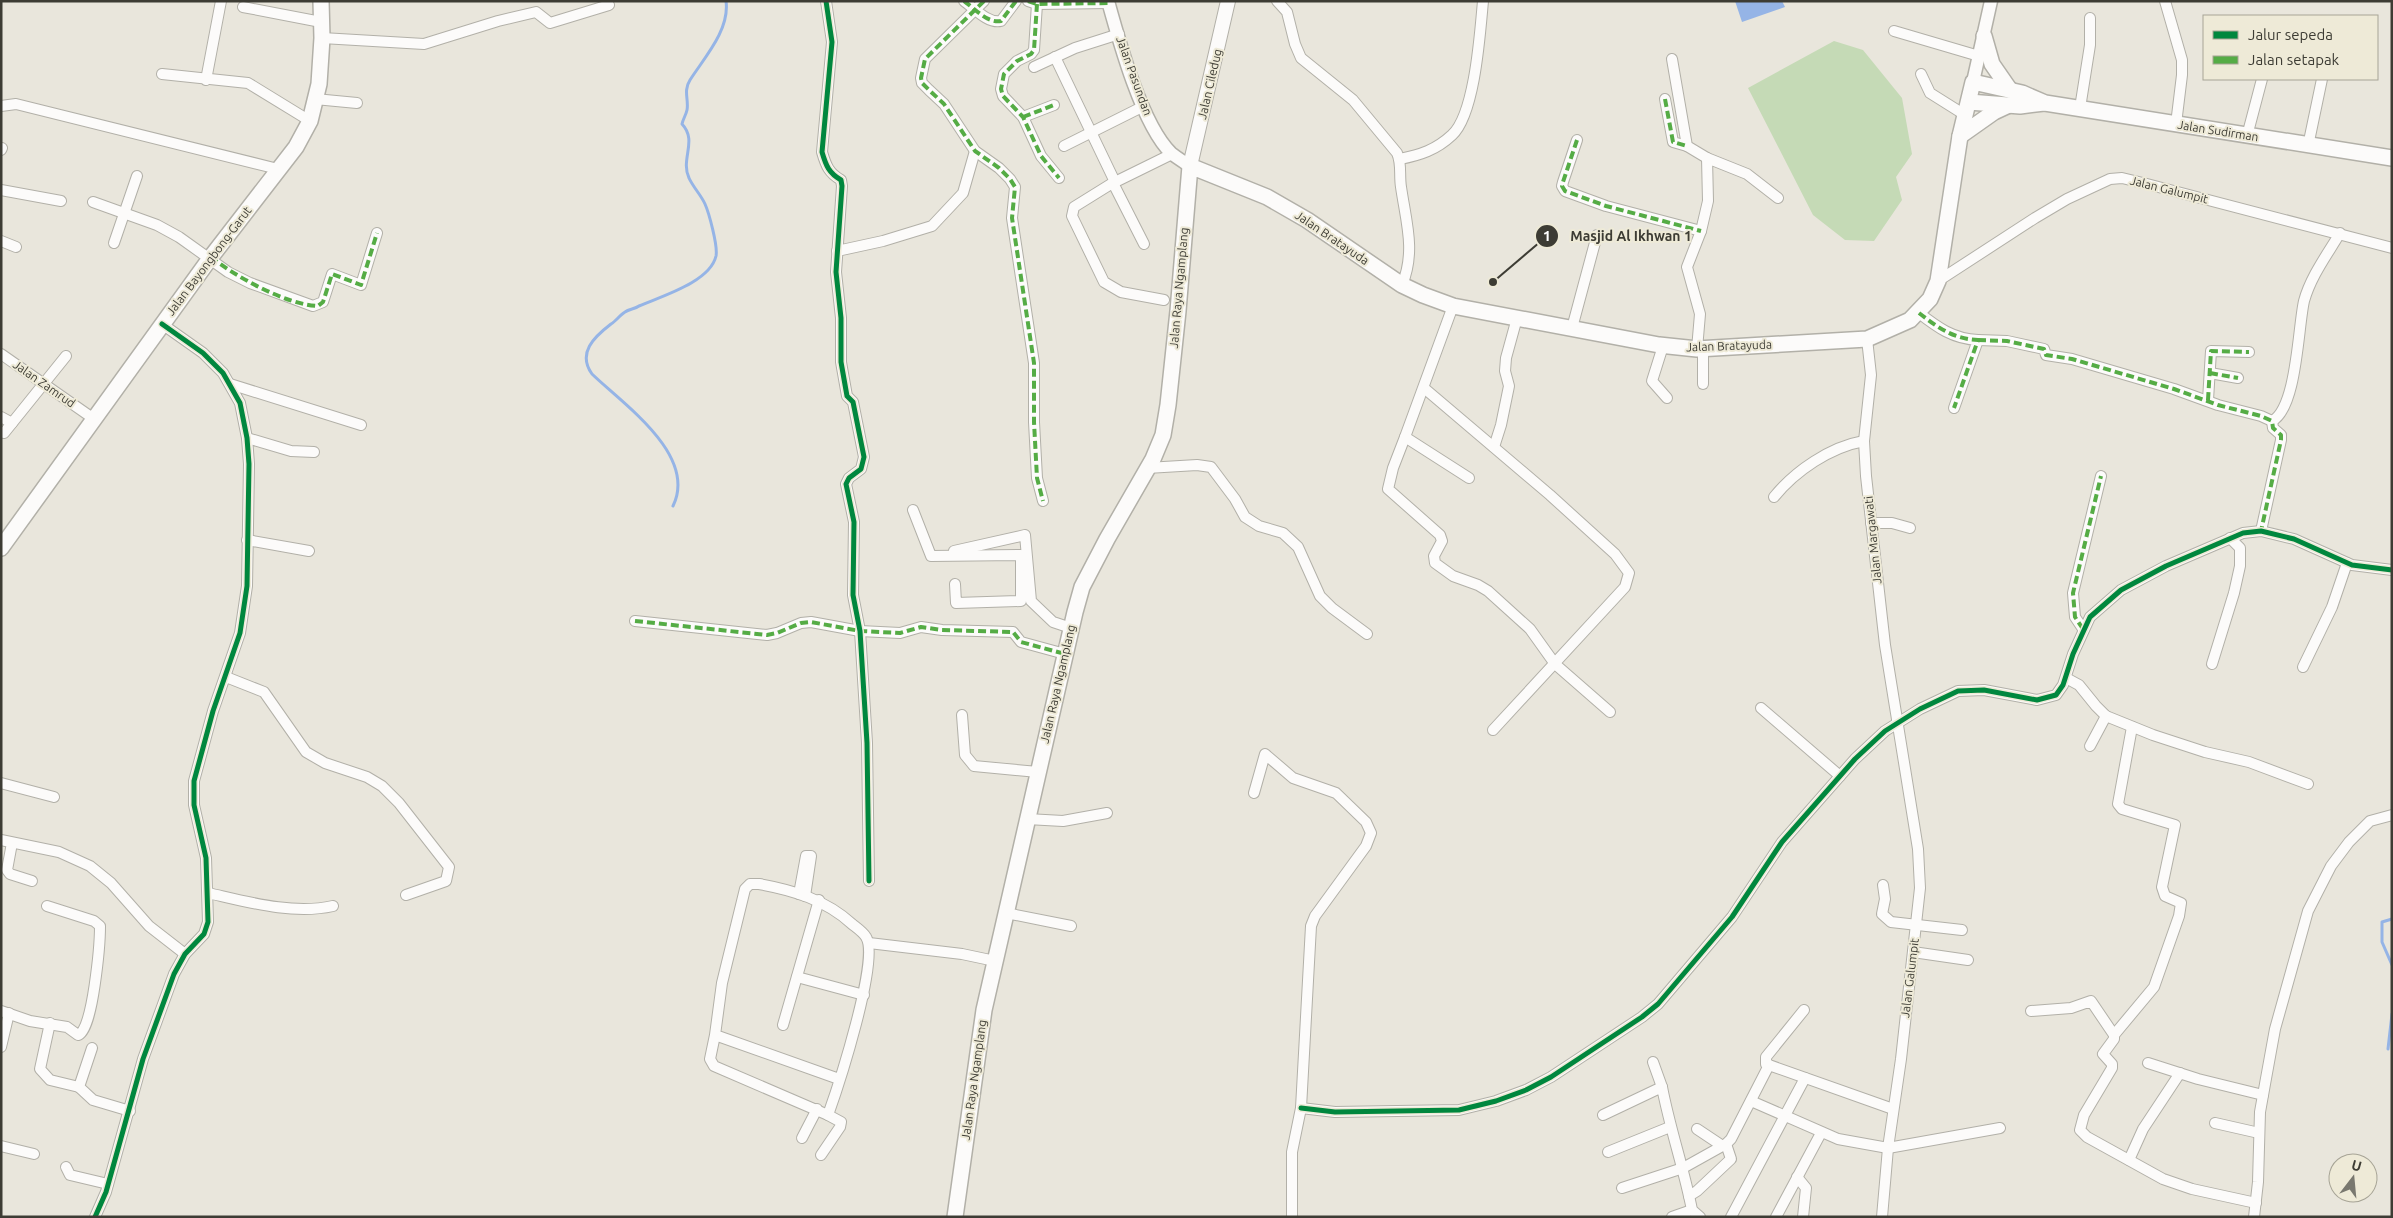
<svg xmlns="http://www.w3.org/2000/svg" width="2393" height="1218" viewBox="0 0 2393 1218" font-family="Ubuntu,sans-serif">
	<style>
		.green { fill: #c5dab6 }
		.water { fill: #95b4e6 }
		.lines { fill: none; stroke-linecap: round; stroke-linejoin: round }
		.stream { stroke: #95b4e6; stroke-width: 3 }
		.minor-casing { stroke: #b2b0a8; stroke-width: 12 }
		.tertiary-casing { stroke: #b2b0a8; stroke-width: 15 }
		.secondary-casing { stroke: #b2b0a8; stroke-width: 16 }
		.primary-casing { stroke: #b2b0a8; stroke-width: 18 }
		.minor { stroke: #fcfbfa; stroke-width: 10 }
		.tertiary { stroke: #fcfbfa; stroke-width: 12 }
		.secondary { stroke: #fcfbfa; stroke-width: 14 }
		.primary { stroke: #fcfbfa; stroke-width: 15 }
		.quiet { stroke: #55ac45; stroke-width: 4; stroke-dasharray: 8 4; stroke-linecap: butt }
		.cycleway-casing { stroke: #eeead7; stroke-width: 8 }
		.cycleway { stroke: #00873e; stroke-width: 5 }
		.labels { text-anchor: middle; stroke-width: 4; stroke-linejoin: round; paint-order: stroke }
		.street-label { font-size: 12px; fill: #3d3c34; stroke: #eeead7 }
		.leader { fill: none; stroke: #3d3c34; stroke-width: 2 }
		.callout-dot { fill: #3d3c34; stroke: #eeead7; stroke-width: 2 }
		.mark-label { font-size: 15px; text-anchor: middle; font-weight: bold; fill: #fff }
		.callout-label { font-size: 14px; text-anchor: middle; font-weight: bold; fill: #3d3c34; stroke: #eeead7; stroke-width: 4; stroke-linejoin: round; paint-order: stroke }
	</style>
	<rect width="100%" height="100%" fill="#e9e6dc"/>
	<path class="green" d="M1834,41L1863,50L1902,98L1912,154L1896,177L1902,200L1874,241L1845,240L1813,215L1748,88Z"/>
	<path class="water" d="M1735,1H1782L1785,7L1742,22Z"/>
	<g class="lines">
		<g class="stream">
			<path d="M673,506C698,455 623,404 592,374C577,353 594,337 611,324C616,321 620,315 625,312C629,309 635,309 639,306C662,296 710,282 716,256C718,246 709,213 705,204C701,195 693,187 689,178C680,159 698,141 682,124C683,119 686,115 687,110C689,100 683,91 690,80C704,58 730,30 726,1"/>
			<path d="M2392,919L2382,922V942L2392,965"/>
			<path d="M2388,1049L2392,1014"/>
		</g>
		<defs>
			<g id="minor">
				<path d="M826,1L832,42L822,152C826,166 829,173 841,180L842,186L836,272L841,318V362L847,396L853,402L864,457L861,469L849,478L846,484L854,522L853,595L860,631L867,743L869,881"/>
				<path d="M964,1C974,8 988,24 1001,21L1016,1"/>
				<path d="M984,1L925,59L921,78L922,83L929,90L944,104L975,151L999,168L1010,179L1015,187L1012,218L1034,363V422L1037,478L1043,501"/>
				<path d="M1028,1L1037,4L1109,3"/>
				<path d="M1277,1L1287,12L1295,44L1301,58L1353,100L1397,153C1402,164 1399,175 1401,187C1406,222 1416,251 1402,285"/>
				<path d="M2165,1L2182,60V75L2176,124"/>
				<path d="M1037,4L1034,50L1031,54L1017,61L1004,74L1001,89L1003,96L1023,117L1041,156L1059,178"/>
				<path d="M243,7L321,22"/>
				<path d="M1894,31L1979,56"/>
				<path d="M322,38L424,44L498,21L536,12L550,23L609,5"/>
				<path d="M1055,57L1115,182"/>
				<path d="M1672,59L1687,146L1707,158"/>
				<path d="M1034,67L1075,48L1119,34"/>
				<path d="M162,74L248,83L310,121"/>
				<path d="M1921,74L1930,93L1965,115"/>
				<path d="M206,80L221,1"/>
				<path d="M315,99L357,103"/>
				<path d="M1665,99L1673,142L1687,146"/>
				<path d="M1,106L16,104L278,169"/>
				<path d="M2080,108L2090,45V18"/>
				<path d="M1023,117L1054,105"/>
				<path d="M2247,136L2262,79"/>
				<path d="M1577,140L1563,182L1562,186L1565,191L1606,206L1701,231"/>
				<path d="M1064,146L1142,107"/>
				<path d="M2308,146L2322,79"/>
				<path d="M1,150L2,148"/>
				<path d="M1400,159C1420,155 1436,150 1452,135C1475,114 1480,33 1483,1"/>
				<path d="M1113,183L1144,244"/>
				<path d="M1,190L61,201"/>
				<path d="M93,202L157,225L179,237L228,272L250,283L313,306L323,302L332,274L361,285L377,233"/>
				<path d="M1,241L16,247"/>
				<path d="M114,243L137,176"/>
				<path d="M837,251L883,241L932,226L963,193L975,151"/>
				<path d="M1938,281L2035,218L2067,199L2110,179L2122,178L2147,184L2392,248"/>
				<path d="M1164,300L1121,292L1104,282L1072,216L1074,207L1111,184L1172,154"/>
				<path d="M1453,306L1405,437L1469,478"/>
				<path d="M1919,313C1937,327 1953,339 1978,340L1954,408"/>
				<path d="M1572,328L1597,235"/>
				<path d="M1867,339L1871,375L1864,441L1866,476L1885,645L1918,849L1920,888L1901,1059L1888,1148L1882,1217"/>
				<path d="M1978,340L2007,341L2044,349L2046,355L2072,359L2174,389L2218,405L2261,416L2272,421"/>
				<path d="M1663,346L1652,381L1667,398"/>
				<path d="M1703,348V384"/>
				<path d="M1697,349L1700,314L1687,267L1701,231L1708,201L1707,158L1747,174L1778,198"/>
				<path d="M1,354L94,419"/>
				<path d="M2210,373L2238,378"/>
				<path d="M230,384L361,425"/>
				<path d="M1424,388L1550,495L1615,554L1629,573L1625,587L1493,730"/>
				<path d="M2208,400L2211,351L2249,352"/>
				<path d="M1,417L12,423"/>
				<path d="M2272,421C2297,408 2298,327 2304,301C2311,276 2327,255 2340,233"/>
				<path d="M4,433L66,356"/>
				<path d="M1405,437L1393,468L1388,489L1440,535L1442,541L1434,556L1435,563L1453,576L1478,585L1488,591L1530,629L1555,664L1610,712"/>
				<path d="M247,438L291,451L314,452"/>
				<path d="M1494,447L1501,425L1509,386L1505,371L1506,358L1517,318"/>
				<path d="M1147,468L1197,465L1211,467L1235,499L1245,517L1259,526L1283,533L1298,547L1320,596L1332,608L1367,634"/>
				<path d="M1774,497C1795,471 1830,447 1864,441"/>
				<path d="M913,510L931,556L1021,555V601L956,603L955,584"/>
				<path d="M1871,523H1892L1910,528"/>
				<path d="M2261,531L2281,440V435L2273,428L2272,421"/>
				<path d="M247,540L309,551"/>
				<path d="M954,551L1025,535L1031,601L1053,622L1071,628"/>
				<path d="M635,621L767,635L777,633L801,623L811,622L860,631L900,633L921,627L942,630L1013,632L1021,642L1065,654"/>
				<path d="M2083,629L2075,617L2073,593L2101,476"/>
				<path d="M2212,664L2234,593L2240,566V548L2230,538"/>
				<path d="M2303,667L2332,607L2347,563"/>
				<path d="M226,677L264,692L306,752L325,763L367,777L382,786L399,803L449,867L446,881L406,895"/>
				<path d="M2066,678L2079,685L2096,706L2106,716L2090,746"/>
				<path d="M1761,708L1840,776"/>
				<path d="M962,715L965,755L974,766L1038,772"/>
				<path d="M2106,716L2153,735L2205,752L2249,762L2308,784"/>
				<path d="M1,783L54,797"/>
				<path d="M1254,793L1265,754L1293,778L1336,793L1366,822L1371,833L1366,846L1315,916L1311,926L1301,1108L1292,1152V1217"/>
				<path d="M1027,819L1063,821L1107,813"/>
				<path d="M1,840L59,852L90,866L111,883L149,926L185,954"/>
				<path d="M12,843L7,870L10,874L32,881"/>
				<path d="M1883,885L1885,899L1882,914L1891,922L1962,930"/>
				<path d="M208,893C248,902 293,915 333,906"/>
				<path d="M799,894L806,856H811L805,896"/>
				<path d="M1006,913L1071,926"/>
				<path d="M869,943L962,954L995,961"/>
				<path d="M1913,952L1968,960"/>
				<path d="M797,977L864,995"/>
				<path d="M1804,1010L1766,1057V1064L1893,1109"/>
				<path d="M1,1011L30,1021L67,1027L78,1035C93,1032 100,942 100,926L94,921L47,906"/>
				<path d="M2031,1011L2071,1008L2091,1001L2114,1035V1039L2103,1054L2112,1064V1068L2084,1115L2080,1130L2087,1137L2163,1179L2192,1189L2256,1203"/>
				<path d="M50,1023L40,1069L50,1080L79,1087"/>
				<path d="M783,1025L819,900"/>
				<path d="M715,1035L710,1059L714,1066L828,1115C838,1087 880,959 866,937C863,932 857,928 852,924C826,900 793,890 759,884H750L745,889L722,983L715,1035L839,1079"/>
				<path d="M2114,1035L2154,987L2179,916L2181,903L2165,896L2162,887L2175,825L2122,809L2118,804L2132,727"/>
				<path d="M1,1047L9,1013"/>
				<path d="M92,1048L79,1087L93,1100L130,1111"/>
				<path d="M1653,1062L1662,1087"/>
				<path d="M2148,1063L2198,1079L2263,1095"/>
				<path d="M1751,1101L1838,1139L1888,1148L2000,1128"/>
				<path d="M1301,1108L1335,1112L1459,1110L1496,1101L1526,1090L1551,1077L1642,1017L1658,1004L1732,917L1782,842L1855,759L1885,731L1920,709L1958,691L1984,690L2037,700L2056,695L2063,685L2073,654L2090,617L2121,590L2166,566L2243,533L2261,531L2294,539L2352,565L2392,570"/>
				<path d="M1603,1115L1662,1087C1670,1129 1684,1169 1692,1210L1700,1217"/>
				<path d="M2215,1123L2259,1133"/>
				<path d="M1697,1129L1721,1145"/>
				<path d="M802,1138L817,1109"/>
				<path d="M1,1146L34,1154"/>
				<path d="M1608,1152L1670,1127"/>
				<path d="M821,1155L840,1127L841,1122L828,1115"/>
				<path d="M2129,1160L2143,1129L2180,1073"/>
				<path d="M66,1167L70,1175L108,1184"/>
				<path d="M1797,1177L1806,1188L1803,1217"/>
				<path d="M1622,1188L1683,1168L1726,1144L1731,1139L1769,1065"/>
				<path d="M1689,1196L1697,1191L1731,1159L1726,1144"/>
				<path d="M95,1217L106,1192L143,1059L174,974L185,954L204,934L208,922L206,858L194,805V781L213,711L240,633L247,586L249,464L247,438L240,403L223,373L203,353L162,324"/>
				<path d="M1672,1217L1692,1210"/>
				<path d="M1731,1217L1805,1078"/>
				<path d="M1776,1217L1821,1133"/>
				<path d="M2254,1217L2258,1182L2260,1112L2265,1084L2275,1029L2308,911L2331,866L2349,842L2370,821L2392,815"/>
			</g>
			<g id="tertiary">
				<path d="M1108,1C1119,41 1142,125 1171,153C1177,158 1184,162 1190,166"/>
				<path d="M1973,82L1991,1"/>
			</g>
			<path id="secondary" d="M1190,166L1228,1"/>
			<g id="primary">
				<path d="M1984,36L1992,64L2010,90"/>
				<path d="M1969,102L2020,106L2044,103"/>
				<path d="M1960,136L1994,112L2009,105"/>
				<path d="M1,548L211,257L296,147L310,121L319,84L322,38L321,1"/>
				<path d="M955,1217L984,1010L1075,612L1082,587L1107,539L1153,459L1163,435L1168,405L1178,311L1190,166L1267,197L1307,220L1402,285L1423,295L1453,306L1659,345L1697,349L1867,339L1910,320L1930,299L1938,281L1960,136L1973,82L2022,93L2045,103L2392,158"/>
			</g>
		</defs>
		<use href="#minor" class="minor-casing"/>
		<use href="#tertiary" class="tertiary-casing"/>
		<use href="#secondary" class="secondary-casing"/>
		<use href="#primary" class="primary-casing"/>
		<use href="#minor" class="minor"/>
		<use href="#tertiary" class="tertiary"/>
		<use href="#secondary" class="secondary"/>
		<use href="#primary" class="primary"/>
		<g class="quiet">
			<path d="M964,1C974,8 988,24 1001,21L1016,1"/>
			<path d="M984,1L925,59L921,78L922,83L929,90L944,104L975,151L999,168L1010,179L1015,187L1012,218L1034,363V422L1037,478L1043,501"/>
			<path d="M1028,1L1037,4L1109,3"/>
			<path d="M1037,4L1034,50L1031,54L1017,61L1004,74L1001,89L1003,96L1023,117L1041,156L1059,178"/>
			<path d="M1665,99L1673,142L1687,146"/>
			<path d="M1023,117L1054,105"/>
			<path d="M1577,140L1563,182L1562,186L1565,191L1606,206L1701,231"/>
			<path d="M211,257C234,276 287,305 318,306L323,302L332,274L361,285L377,233"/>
			<path d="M1919,313C1937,327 1953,339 1978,340L1954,408"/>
			<path d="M1978,340L2007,341L2044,349L2046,355L2072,359L2174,389L2218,405L2261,416L2272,421L2273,428L2281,435V440L2261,531"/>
			<path d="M2210,373L2238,378"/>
			<path d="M2208,400L2211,351L2249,352"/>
			<path d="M635,621L767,635L777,633L801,623L811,622L860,631L900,633L921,627L942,630L1013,632L1021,642L1065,654"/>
			<path d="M2083,629L2075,617L2073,593L2101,476"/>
		</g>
		<defs>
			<g id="cycleway">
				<path d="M826,1L832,42L822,152C826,166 829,173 841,180L842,186L836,272L841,318V362L847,396L853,402L864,457L861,469L849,478L846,484L854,522L853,595L860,631L867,743L869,881"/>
				<path d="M1301,1108L1335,1112L1459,1110L1496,1101L1526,1090L1551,1077L1642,1017L1658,1004L1732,917L1782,842L1855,759L1885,731L1920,709L1958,691L1984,690L2037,700L2056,695L2063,685L2073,654L2090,617L2121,590L2166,566L2243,533L2261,531L2294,539L2352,565L2392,570"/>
				<path d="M95,1217L106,1192L143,1059L174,974L185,954L204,934L208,922L206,858L194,805V781L213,711L240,633L247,586L249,464L247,438L240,403L223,373L203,353L162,324"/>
			</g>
		</defs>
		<use href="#cycleway" class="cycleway-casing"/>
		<use href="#cycleway" class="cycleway"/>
	</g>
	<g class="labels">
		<g class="street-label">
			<text transform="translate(1134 76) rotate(70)" y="4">Jalan Pasundan</text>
			<text transform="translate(1210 84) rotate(-77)" y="4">Jalan Ciledug</text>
			<text transform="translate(2218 131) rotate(9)" y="4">Jalan Sudirman</text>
			<text transform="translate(2169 190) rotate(14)" y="4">Jalan Galumpit</text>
			<text transform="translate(1332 238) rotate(34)" y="4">Jalan Bratayuda</text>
			<text transform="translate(209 261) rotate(-53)" y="4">Jalan Bayongbong-Garut</text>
			<text transform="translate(1179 288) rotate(-85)" y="4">Jalan Raya Ngamplang</text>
			<text transform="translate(1729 346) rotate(-2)" y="4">Jalan Bratayuda</text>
			<text transform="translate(44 384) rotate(35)" y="4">Jalan Zamrud</text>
			<text transform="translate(1873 540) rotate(-96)" y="4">Jalan Margawati</text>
			<text transform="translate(1058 684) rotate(-77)" y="4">Jalan Raya Ngamplang</text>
			<text transform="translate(1910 978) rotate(-83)" y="4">Jalan Galumpit</text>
			<text transform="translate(974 1080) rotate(-82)" y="4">Jalan Raya Ngamplang</text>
		</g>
	</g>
	<path class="leader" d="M1493 282L1547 236"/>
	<g class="callout-dot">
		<circle cx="1493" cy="282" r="5"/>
		<circle cx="1547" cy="236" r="12"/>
	</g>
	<g class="mark-label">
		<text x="1547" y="241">1</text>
	</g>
	<g class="callout-label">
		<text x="1631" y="241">Masjid Al Ikhwan 1</text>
	</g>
	<rect width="2393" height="1218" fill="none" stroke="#3d3c34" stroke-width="5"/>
	<rect x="2203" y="15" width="175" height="65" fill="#eeead7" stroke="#a7a496"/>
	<rect x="2213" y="31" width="25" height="8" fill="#00873e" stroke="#a7a496"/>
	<text x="2248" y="40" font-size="15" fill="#3d3c34">Jalur sepeda</text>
	<rect x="2213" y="56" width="25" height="8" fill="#55ac45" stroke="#a7a496"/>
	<text x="2248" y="65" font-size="15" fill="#3d3c34">Jalan setapak</text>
	<g transform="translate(2353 1178) rotate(16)"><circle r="24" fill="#eeead7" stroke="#a7a496"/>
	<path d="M0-4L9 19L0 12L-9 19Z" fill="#79786f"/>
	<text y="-8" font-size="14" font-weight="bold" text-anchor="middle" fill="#3d3c34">U</text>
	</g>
</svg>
